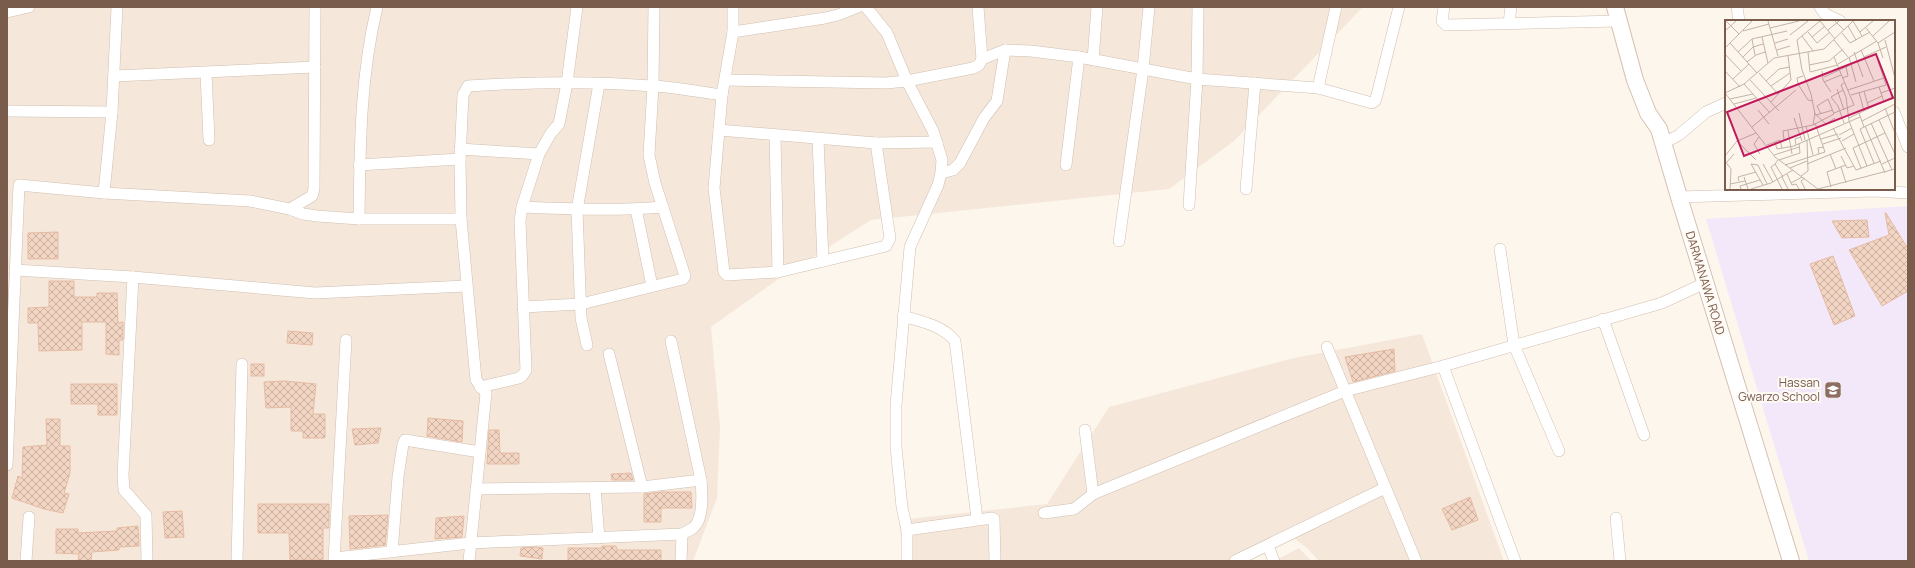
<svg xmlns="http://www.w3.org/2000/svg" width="1915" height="568" viewBox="0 0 1915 568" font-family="Manrope,sans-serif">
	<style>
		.residential { fill: #f5e8da }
		.education { fill: #f3e8fa }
		.building { fill: url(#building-cross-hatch); stroke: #e6bba3 }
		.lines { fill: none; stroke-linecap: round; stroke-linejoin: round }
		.street-casing { stroke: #d1beb0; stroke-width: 12 }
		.secondary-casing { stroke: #d6c0b0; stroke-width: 18 }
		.street { stroke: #fff; stroke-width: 11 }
		.secondary { stroke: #fff; stroke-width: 16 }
		.labels { text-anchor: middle; stroke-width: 4; stroke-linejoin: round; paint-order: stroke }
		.street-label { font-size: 12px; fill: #7a5c4d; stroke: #fffaf3 }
		.education-label { font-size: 12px; fill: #785e54; stroke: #fffaf3; text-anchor: end }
		.inset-road { fill: none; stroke: #c5b3a7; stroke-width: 1 }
		.view { fill: #c2185b; fill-opacity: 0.15; stroke: #c2185b; stroke-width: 2 }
		.inset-edge { fill: none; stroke: #7a5c4d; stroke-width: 2 }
	</style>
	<defs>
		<pattern id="building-cross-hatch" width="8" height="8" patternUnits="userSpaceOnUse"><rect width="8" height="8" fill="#f3d5c3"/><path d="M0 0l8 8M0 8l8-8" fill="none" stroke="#cab0a1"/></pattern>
	</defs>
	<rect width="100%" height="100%" fill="#fdf6ec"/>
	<g class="residential">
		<path d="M7,7H1363L1234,141L1169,189L871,220L777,280L711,327L720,427L717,498L693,561H7Z"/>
		<path d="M1422,334L1504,561H1319L1307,548L1288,534L1235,561H903L899,520L1047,504L1109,407L1294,358Z"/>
		<path d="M1299,548L1311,561H1274Z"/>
	</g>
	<path class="education" d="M1908,206V561H1809L1706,219Z"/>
	<g class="building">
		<path d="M1885,213H1886L1908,249V291L1882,306L1849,250L1889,235Z"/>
		<path d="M1867,220L1869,237L1842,238L1832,221Z"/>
		<path d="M58,232V259H28V233Z"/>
		<path d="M1833,256L1855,316L1834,325L1810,264Z"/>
		<path d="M49,281H74V297H97V293H117L118,323L123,322V340H119V355L106,354V322H82V350L39,351L38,323H28V308L49,307Z"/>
		<path d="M288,331L313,333L312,345L287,343Z"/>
		<path d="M1394,349L1395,371L1353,382L1345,357Z"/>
		<rect x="251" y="364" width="13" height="12"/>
		<path d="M284,381L316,384L313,414H325V438H303V431H291V407L266,408L264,382Z"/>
		<path d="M71,384H117V415H98V404H71Z"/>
		<path d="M428,418L463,421L462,442L427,436Z"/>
		<path d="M46,419H60V446H70V473L64,493L69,494L63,513L44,509L12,498L18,476L22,478L23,447L47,445Z"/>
		<path d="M381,428L378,443L355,445L352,429Z"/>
		<path d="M489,430H499L500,453H519V464H487Z"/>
		<path d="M631,473L633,480H612L611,474Z"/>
		<path d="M661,492H691L692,508H661V522H644V494Z"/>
		<path d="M1470,497L1478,520L1452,530L1442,509Z"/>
		<path d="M258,504H329V528H323V560H290L289,533H258Z"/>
		<path d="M182,511L184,537L165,538L163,512Z"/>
		<path d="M388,515L385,545L350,549L349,516Z"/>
		<path d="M464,516L462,537L435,539L436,518Z"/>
		<path d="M138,526L139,546L119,547V550L92,552L91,561H78L79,554L56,553V529H78V533L117,531V528Z"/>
		<path d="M602,546H616L617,550H661V561H568V548H602Z"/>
		<path d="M536,547L543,548L542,559L520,556L521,548Z"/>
	</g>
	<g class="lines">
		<defs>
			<g id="street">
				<path d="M733,7V32L722,95L714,188L724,272L727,275L778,272L886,246L890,238L876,143"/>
				<path d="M866,7L887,33L907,81L933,131L942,160L941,173L938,185L910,247L896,405V447L902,507L907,530V561"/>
				<path d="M978,7L982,59"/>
				<path d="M1444,7L1442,21L1446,25L1618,21"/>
				<path d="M1737,7L1739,21"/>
				<path d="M1820,7L1825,14L1840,21"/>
				<path d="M7,12L29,7"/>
				<path d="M1509,23L1511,7"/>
				<path d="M733,32L825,18L838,15L858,7"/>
				<path d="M1093,60L1097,7"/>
				<path d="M206,73L209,140"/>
				<path d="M114,76L315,67"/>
				<path d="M725,80L886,83L907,81L973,68L979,65L982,59L1005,50L1031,51L1079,57L1197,79L1318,88L1372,103L1375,101L1377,95L1399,7"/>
				<path d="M1318,88L1336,7"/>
				<path d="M7,111L112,112"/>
				<path d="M1894,112L1908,147"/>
				<path d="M719,130L876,143L937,142"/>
				<path d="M775,135L778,272"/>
				<path d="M818,139L823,261"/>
				<path d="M1664,143L1679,135L1706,112L1726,103"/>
				<path d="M460,149L539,154"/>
				<path d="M359,165L460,159"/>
				<path d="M1066,165L1079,57"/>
				<path d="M941,173L953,170L960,163L984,118L997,101L1005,50"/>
				<path d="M1246,189L1255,83"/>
				<path d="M104,193L112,112L117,7"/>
				<path d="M1679,197L1874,191L1908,193"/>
				<path d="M1189,205L1197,79L1198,7"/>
				<path d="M522,207C569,209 616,211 663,207"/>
				<path d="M290,209L312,196L314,189L315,7"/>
				<path d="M636,209L652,286"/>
				<path d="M359,219C360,147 360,78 377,7"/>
				<path d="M1119,241L1143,69L1149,7"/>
				<path d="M1500,249L1514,345L1559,451"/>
				<path d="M15,270L133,277L315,293L466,286"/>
				<path d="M133,277L123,475L124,490L146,515L147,561"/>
				<path d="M523,307L581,304L683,279L685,276L655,183L649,155L653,86L654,7"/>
				<path d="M903,316C922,322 942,325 955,341L977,519"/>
				<path d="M1603,319L1644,435"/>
				<path d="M587,345L581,318L577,210L599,84"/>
				<path d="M1327,347L1416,561"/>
				<path d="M609,354L642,487"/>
				<path d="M1443,366L1515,561"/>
				<path d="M480,387L519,378L523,375L526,370L520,221L522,207L539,154L551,133L559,124L567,83L577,7"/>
				<path d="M1085,430L1093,494"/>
				<path d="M7,465L19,185L104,193L250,201L290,209L303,214L317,216L359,219H461"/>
				<path d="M595,488L599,538"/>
				<path d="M476,489L642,487L701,480"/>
				<path d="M1044,513L1074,509L1093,494L1345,391L1443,366L1662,303L1705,283"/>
				<path d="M1616,518L1620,561"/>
				<path d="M907,530L992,518L994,519L995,561"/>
				<path d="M1268,546L1274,561"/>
				<path d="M392,552L398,477L403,444L405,440L480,452"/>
				<path d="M335,558L470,543L682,534C686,532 691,530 694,527C704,518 702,492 701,480L671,341"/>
				<path d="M26,561L29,517"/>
				<path d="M237,561L242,364"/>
				<path d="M334,561L346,340"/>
				<path d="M469,561L486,393L476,380L461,219L460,159L463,95L468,86C530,82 591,81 652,86C676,87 699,92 722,95"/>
				<path d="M681,561L682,534"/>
				<path d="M1235,561L1385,488"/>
			</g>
			<path id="secondary" d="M1615,7L1635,80L1648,113L1659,129L1679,197L1791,561"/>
		</defs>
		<use href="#street" class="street-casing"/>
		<use href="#secondary" class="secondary-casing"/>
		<use href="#street" class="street"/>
		<use href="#secondary" class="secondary"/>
	</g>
	<defs>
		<symbol id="school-square" viewBox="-11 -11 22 22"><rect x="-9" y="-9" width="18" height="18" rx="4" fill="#8d6e63" stroke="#fffaf3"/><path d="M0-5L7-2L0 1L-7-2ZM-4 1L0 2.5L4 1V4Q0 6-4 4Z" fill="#fff"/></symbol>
	</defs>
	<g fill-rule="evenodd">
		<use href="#school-square" x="1823" y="380" width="20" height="20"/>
	</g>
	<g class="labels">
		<g class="street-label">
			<text transform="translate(1705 283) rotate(73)" y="4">DARMANAWA ROAD</text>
		</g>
		<g class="education-label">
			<text x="1820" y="387">Hassan<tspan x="1820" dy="14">Gwarzo School</tspan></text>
		</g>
	</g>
	<g transform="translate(1725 20)">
		<rect width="170" height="170" fill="#fdf6ec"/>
		<path class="inset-road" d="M1,1L14,14M43,1L53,36M95,1L72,20L77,50L86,74L90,94L101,104L110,98M95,1L110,19M110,1L119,10M128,1L137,16M123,6L131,20M45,8L74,1M141,8L153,23L158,38M103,10L114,1M0,11L11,1M18,11L44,4M83,12L92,23L105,12M135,12L148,1M117,13L125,23L145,12M65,15L83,1M77,16L88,31M148,16L164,1M37,17L43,43M87,17L100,6M27,19L30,35M109,20L123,37M160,20L170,58M5,23L32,53M50,23L63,19M153,23L170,12M0,28L27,1M52,30L65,26M136,30L149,61M13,32L27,19L62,11M83,32L85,52L113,45M129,32L138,57M0,34L16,51M18,37L28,27L38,24M109,37L129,85L109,93M124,37L131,62M139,37L161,27M22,42L31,35L40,32M113,44L152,21M84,45L104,41L117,30M0,51L15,67M97,51L98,60L106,72M34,53L53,74M78,56L72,58L73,64L83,80L88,81M99,57L125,45M117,58L123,56L121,47M8,59L24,44M25,60L54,91M41,61L54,49L65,47M99,62L116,55M119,63L116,65L121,77L124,101L142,146M19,64L45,93M46,66L65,53M154,67L159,82M112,69L119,90M118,70L106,77L113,86L119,103M123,70L159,58M139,71L144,89M134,72L139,91M0,73L19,64L49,38L99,29L128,1M0,73L50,137L93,169M156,73L170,68M126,75L161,65L153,41M5,79L28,74M46,82L66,60L63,36M142,83L157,76M9,84L31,78M160,88L170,113M33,90L44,104M74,93L80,120M134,93L139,107M96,94L92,86L103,79L109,94M91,95L108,90M69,98L77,121M124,98L170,76M154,100L170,134M137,101L170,84M146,103L167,150M88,105L90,93M81,106L88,135M140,106L160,153M27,107L71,70M108,108L131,150L156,141M63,111L67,134M114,115L127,108M34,117L29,124L35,134M96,119L113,114M12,121L31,140M117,121L129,114M50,122L52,129L69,126L135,97M56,122L59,120L58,111L88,105L109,94M98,124L116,118M42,125L55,120L57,128M71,125L70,119L76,117M94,134L93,128L99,127M105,134L111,149M49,135L74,127M0,136L12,121L31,113M116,136L122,148L129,146M53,140L50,144L58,157M54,140L75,133L74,123M0,141L6,149L5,169M1,143L9,134M149,143L135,109L170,92M26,144L33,145L42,164M26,144L38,165M38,144L48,162M50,144L46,147L57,169M82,144L121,128M157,144L170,138M60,145L100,132L90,103M116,147L121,163M65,148L82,141M136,148L128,128L160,113M62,154L67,165L71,164L74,169M76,156L83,151L82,120M19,157L23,169M57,157L63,169M80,158L76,161L80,169M14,161L13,157L31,152M66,163L77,157M5,164L20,161M106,167L102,152L121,145M16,169L15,166L35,160M26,169L46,163L68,150M93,169L170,149"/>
		<path class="view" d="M151,34L168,78L19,136L2,92Z"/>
		<rect width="170" height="170" class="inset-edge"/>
	</g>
	<rect width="1915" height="568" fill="none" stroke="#7a5c4d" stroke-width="16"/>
</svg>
